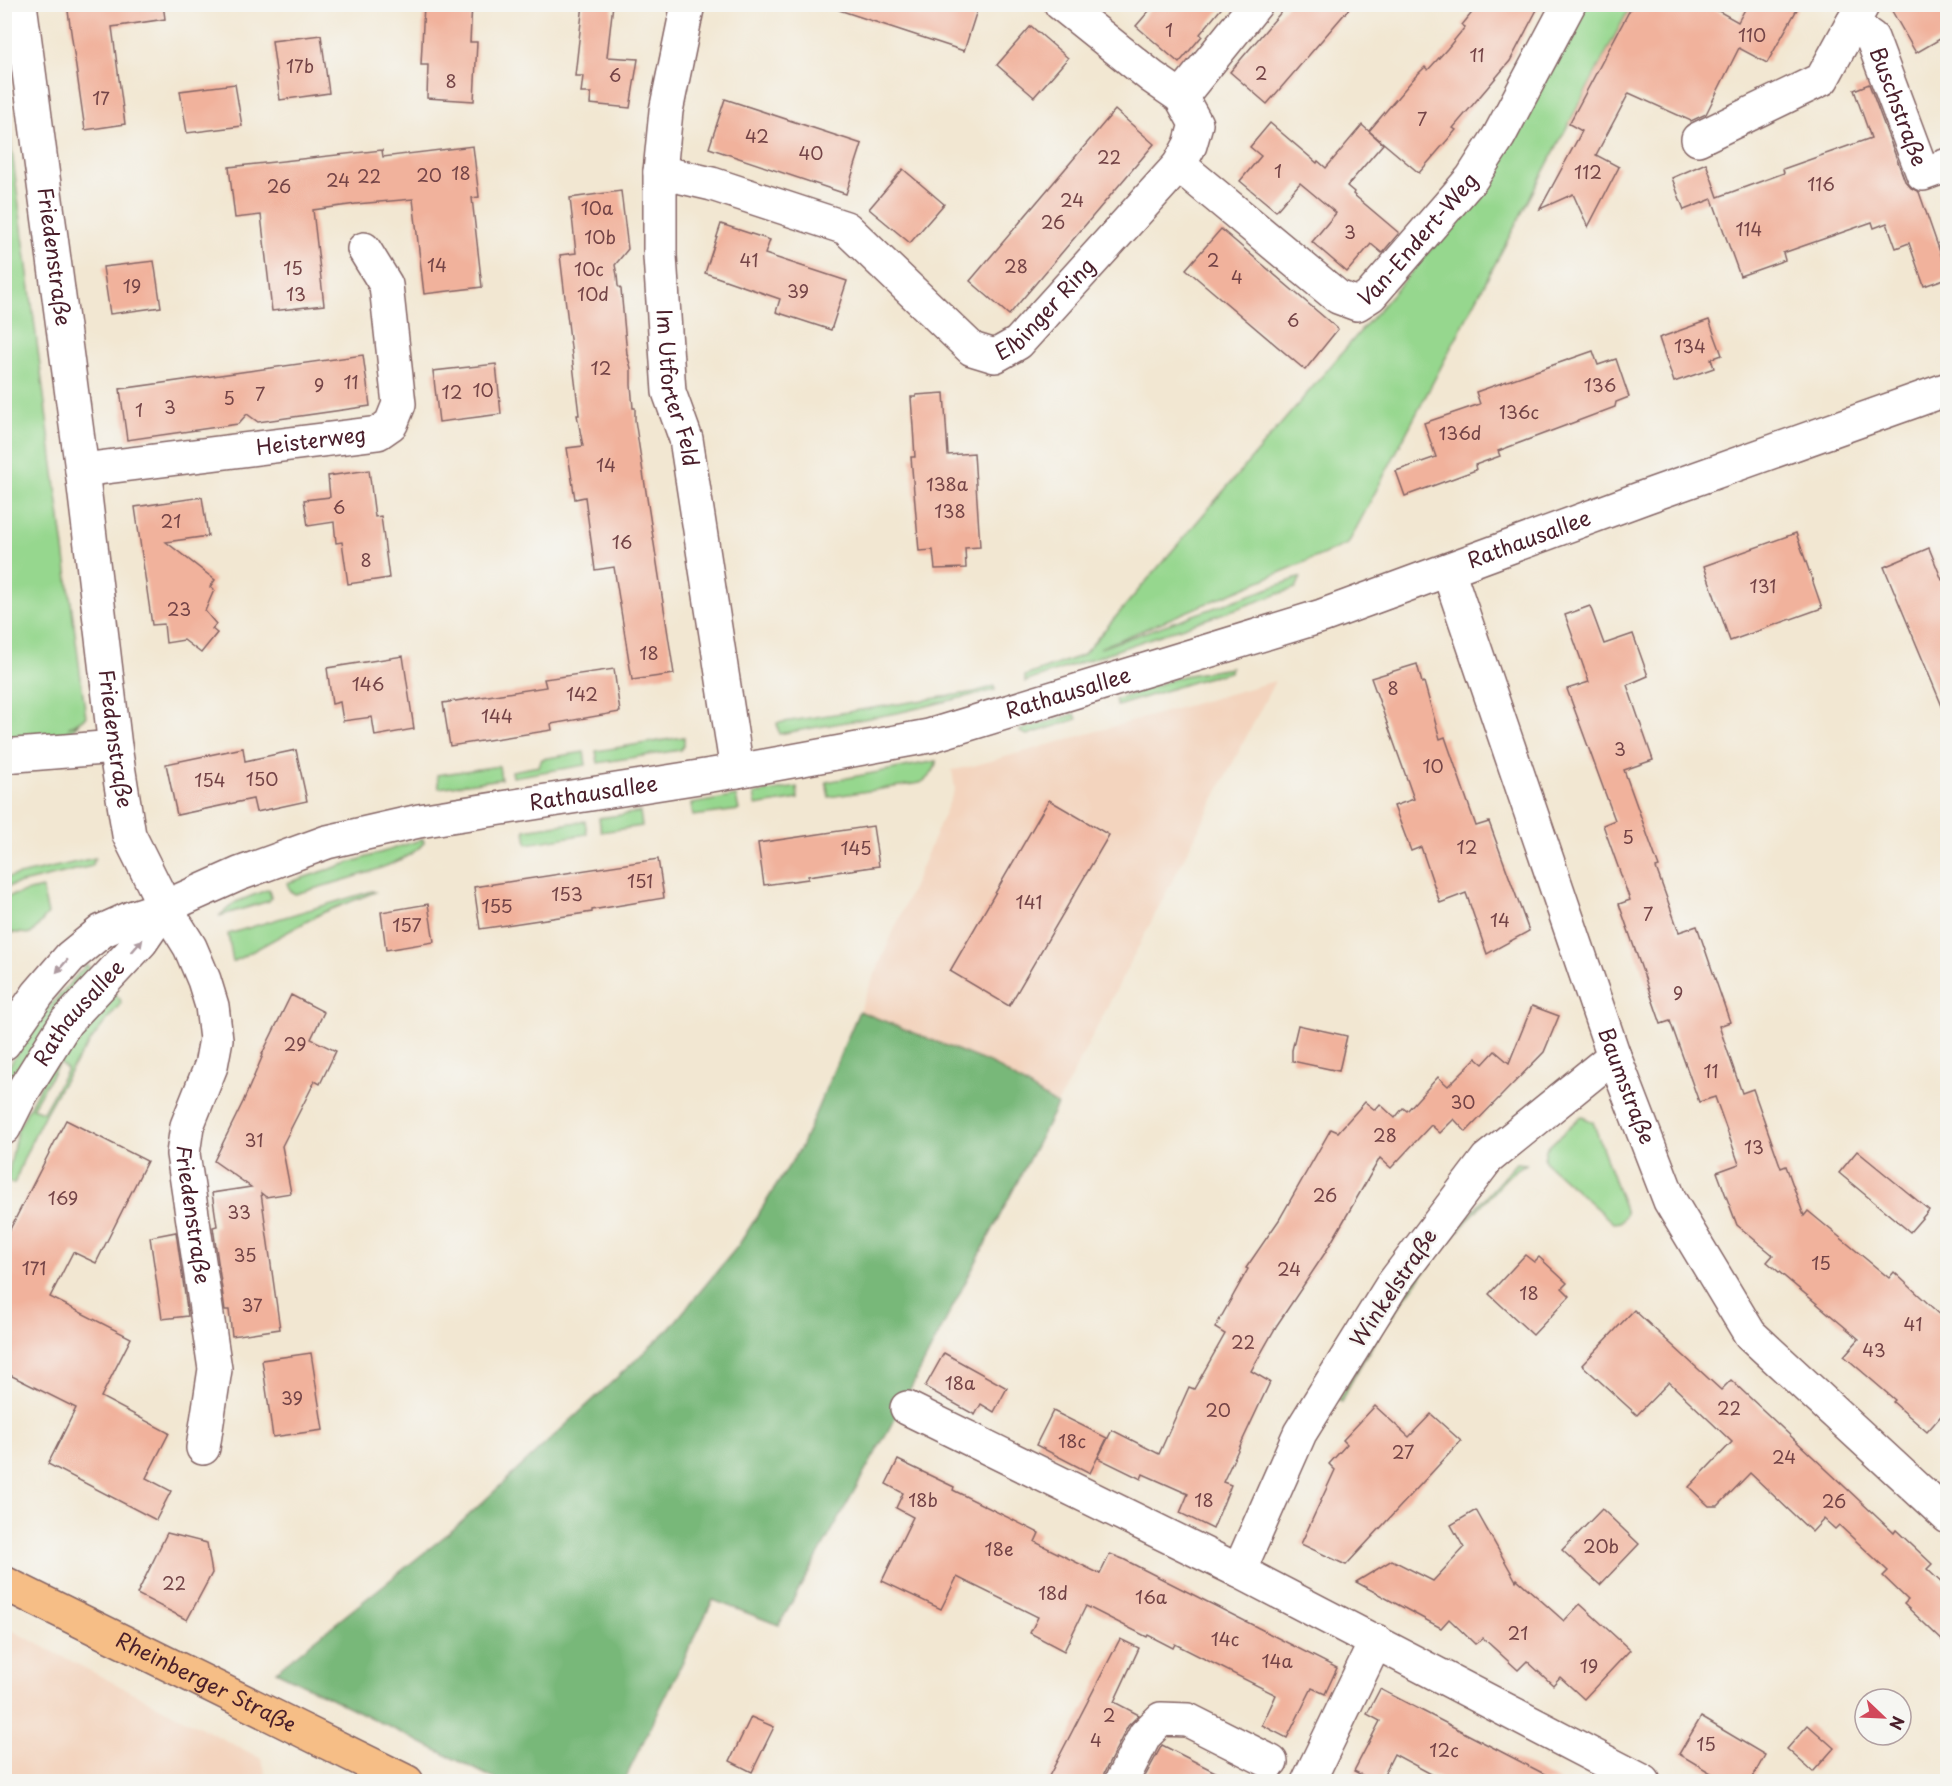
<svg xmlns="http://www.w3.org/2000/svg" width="1952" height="1786" viewBox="0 0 1952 1786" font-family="'Playpen Sans',sans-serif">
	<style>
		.built { fill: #f3d4be }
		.green { fill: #96d78e; stroke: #707b5c; stroke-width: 1.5; fill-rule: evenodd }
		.forest { fill: #78b879; stroke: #616c52; stroke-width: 1.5 }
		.building { fill: #f1b29c }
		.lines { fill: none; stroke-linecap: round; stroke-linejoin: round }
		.minor-casing { stroke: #856565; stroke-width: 36 }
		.major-casing { stroke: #856565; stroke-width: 36 }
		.minor { stroke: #fff; stroke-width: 33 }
		.major { stroke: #f6be86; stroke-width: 33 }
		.oneway { fill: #ae9aa0 }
		.labels { text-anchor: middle; stroke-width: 5; stroke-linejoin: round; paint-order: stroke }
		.number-label { font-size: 18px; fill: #744447 }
		.street-label { font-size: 21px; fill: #4a1f2b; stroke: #f6f6f2 }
	</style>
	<rect width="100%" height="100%" fill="#f6f6f2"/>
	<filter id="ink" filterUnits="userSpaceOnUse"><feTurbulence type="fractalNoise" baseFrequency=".0167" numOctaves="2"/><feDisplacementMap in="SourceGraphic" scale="12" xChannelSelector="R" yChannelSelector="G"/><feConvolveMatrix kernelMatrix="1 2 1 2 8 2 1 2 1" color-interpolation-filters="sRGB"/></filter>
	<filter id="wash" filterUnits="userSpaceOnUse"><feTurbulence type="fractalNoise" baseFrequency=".008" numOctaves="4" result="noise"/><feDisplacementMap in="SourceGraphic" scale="24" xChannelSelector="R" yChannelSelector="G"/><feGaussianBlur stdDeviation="1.35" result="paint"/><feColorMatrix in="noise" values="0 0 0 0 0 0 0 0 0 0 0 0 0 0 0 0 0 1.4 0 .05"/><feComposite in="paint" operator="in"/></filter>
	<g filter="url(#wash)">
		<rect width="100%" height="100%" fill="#f2e7d2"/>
		<g class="built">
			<path d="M1275,681L1057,1105L992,1064L859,1011L955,789L952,770L973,766Z"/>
			<path d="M5,1627L262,1759L267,1781H5Z"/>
		</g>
		<g class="green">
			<path d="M1581,5H1631L1348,544L1100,648L1301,577L1296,588L1025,682V676L1083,655L1490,180Z"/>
			<path d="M5,98L86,717L68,728L78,724L71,733L5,738Z"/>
			<path d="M1231,668L1230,672L1202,679L1117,706L1115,700L1182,676Z"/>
			<path d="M995,686V690L897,713L779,734L777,723L975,692Z"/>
			<path d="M1075,714L1077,719L1027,735L1020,732V730Z"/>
			<path d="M684,737V745L680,750L598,763L596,751Z"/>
			<path d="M584,752L586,765L513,777L512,771L539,766L542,759Z"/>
			<path d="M936,761C937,769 927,780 920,783L829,797L826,782Z"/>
			<path d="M499,766L501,779L439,788L437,775Z"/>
			<path d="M797,787L798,799L756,806L754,794Z"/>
			<path d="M736,796L739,810L693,816L691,804Z"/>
			<path d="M640,812L642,826L601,832L599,818Z"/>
			<path d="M585,821L587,834L527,844L525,830Z"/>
			<path d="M423,839L424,842C409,866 325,885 295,894L290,891L287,883Z"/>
			<path d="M95,858L92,866L5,887V878Z"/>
			<path d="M42,888L48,914L31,934L5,932V924L8,920L5,897Z"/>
			<path d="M269,889L271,898L269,901L219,916L236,902Z"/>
			<path d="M372,891L375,892L322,913L233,962L228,934Z"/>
			<path d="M86,965L93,971L5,1093V1074L21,1046L42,1015Z"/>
			<path d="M112,991L120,999L121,1003C75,1056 38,1118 14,1184L7,1181L17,1131L50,1067ZM59,1063L67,1069L43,1112L32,1108Z"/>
			<path d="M1583,1117L1593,1122L1626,1213L1621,1222L1613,1223L1547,1164L1544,1159L1546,1149L1579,1118Z"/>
			<path d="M1516,1163L1527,1164C1510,1170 1498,1188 1486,1200C1431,1260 1377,1328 1341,1402L1338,1400L1390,1313L1434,1255Z"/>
		</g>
		<path class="forest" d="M859,1011L992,1064L1057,1105L899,1411L779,1625L713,1600L624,1781H499L276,1671L455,1528L669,1329L738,1246L801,1147Z"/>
		<g id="blocks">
			<g class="building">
				<path d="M67,4H163L165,19L112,27L125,124L85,130Z"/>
				<path d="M424,4H472L470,42H477L474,101L427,98L428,65H421Z"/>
				<path d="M583,4H613L607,57L638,59L630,108L590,104L591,93H581L583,76H575Z"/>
				<path d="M840,4H979L964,51L839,10Z"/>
				<path d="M1155,4H1225L1200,34L1202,36L1179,63L1136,26Z"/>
				<path d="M1288,4H1353L1267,104L1230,72Z"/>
				<path d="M1479,4H1540L1510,61L1453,128L1456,130L1419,173L1369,131L1415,77L1425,67L1428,70L1447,49L1465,27L1462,25Z"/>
				<path d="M1633,4H1706L1738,22L1748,4H1800L1767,63L1739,48L1706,114L1691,121L1629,93L1596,155L1619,167L1588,227L1573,194L1540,209L1582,131L1569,124Z"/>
				<path d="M1888,4H1947V35L1916,53Z"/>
				<path d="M1031,26L1068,58L1034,97L997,65Z"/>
				<path d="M321,35L329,93L280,100L272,41Z"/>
				<path d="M235,84L242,126L187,133L180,91Z"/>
				<path d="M1869,84L1905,181L1911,188L1919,192L1947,272V278L1924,286L1909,243L1896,248L1887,223L1874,228L1872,222L1783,253L1785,260L1740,276L1712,199L1684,210L1672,178L1706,163L1718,197L1784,173L1783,169L1871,138L1854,90Z"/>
				<path d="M725,99L862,144L846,194L709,148Z"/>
				<path d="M1115,110L1154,144L1009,315L970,281Z"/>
				<path d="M1270,123L1317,163L1318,161L1326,168L1362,125L1383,144L1347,186L1354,192L1353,194L1399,233L1382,253L1371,244L1347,272L1312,242L1336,213L1300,183L1276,211L1240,181L1261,156L1250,147Z"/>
				<path d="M473,146L479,197L472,198L482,287L424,294L413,199L356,204L313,210L324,305L272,311L261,215L235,218L229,167L382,150L383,157Z"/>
				<path d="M903,169L944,204L910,243L869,209Z"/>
				<path d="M621,191L628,249L615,265L617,275L618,286L621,289L627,354L631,368V385L633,408H635V420L674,674L632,680L614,567L595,570L585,497L575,499L567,448L583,446L577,415H579L560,255L576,253L570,198Z"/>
				<path d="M721,224L770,240L765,254L847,281L831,330L776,312L780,299L705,273Z"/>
				<path d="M1221,229L1338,329L1305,370L1186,269Z"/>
				<path d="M154,261L161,307L110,314L103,267Z"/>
				<path d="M1709,320L1722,355L1711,359L1714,368L1674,382L1659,338Z"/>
				<path d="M1593,351L1598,365L1616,359L1629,397L1616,402L1615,407L1498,451L1500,456L1475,465L1476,470L1405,496L1396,471L1436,457L1424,423L1480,404L1476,392Z"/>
				<path d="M363,355L370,406L258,422L247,414L238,424L127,440L120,389Z"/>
				<path d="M496,364L501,414L439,422L433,371Z"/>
				<path d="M944,393L948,455L974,453L980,547L965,548L966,568L935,569L933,550L919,551L911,457H915L911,397H916V395Z"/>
				<path d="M369,470L375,517L381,516L389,578L348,584L342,542L336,543L334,522L308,526L304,500L330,497L328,476Z"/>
				<path d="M202,497L208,536L166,542L215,580L210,587L214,590L205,611L216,624L212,629L217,633L201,653L184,640L166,643L164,624L152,625L135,507Z"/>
				<path d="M1796,533L1822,608L1730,641L1704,566Z"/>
				<path d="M1929,548L1942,580L1947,579V718L1884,567Z"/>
				<path d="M1590,606L1604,644L1633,634L1648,676L1627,685L1653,760L1624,770L1659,867L1656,868L1679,932L1697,926L1730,1022L1719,1026L1742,1093L1753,1089L1781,1168L1786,1166L1804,1216L1808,1211L1889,1278L1894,1272L1947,1321V1409L1927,1432L1893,1402L1895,1400L1844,1356L1859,1339L1767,1262L1773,1255L1737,1225L1717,1172L1739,1164L1715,1097L1699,1102L1670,1021L1661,1024L1619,904L1630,900L1603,825L1615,820L1567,689L1589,682L1565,615Z"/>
				<path d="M403,656L414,729L375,736L372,717L343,721L340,702L332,704L327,668Z"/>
				<path d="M1417,664L1422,683L1424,682L1440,739L1445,737L1476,826L1489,822L1529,931L1487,954L1466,893L1440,903L1421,847L1411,851L1394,806L1414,799L1371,678Z"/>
				<path d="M614,669L620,712L551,724L552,730L450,746L443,703L546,687L544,679Z"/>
				<path d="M243,748L245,761L296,750L307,801L256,812L253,799L177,815L166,764Z"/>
				<path d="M1049,800L1109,835L1009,1006L950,971Z"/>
				<path d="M873,826L879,866L808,876V879L764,885L758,843Z"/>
				<path d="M658,859L664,898L592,910V912L480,929L474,887Z"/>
				<path d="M428,904L434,942L386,950L381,912Z"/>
				<path d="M291,995L324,1012L311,1039L336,1051L320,1084L315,1081L282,1146L291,1193L266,1197L261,1193L280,1329L232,1336L229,1310H225L213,1227L217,1226L212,1193L251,1187L214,1161L243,1102L263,1055L262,1054Z"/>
				<path d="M1532,1006L1559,1016L1544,1052L1466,1132L1454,1119L1440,1133L1431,1125L1391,1168L1380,1158L1325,1253L1277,1325L1251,1371L1270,1382L1223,1482L1231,1485L1213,1529L1180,1513L1188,1494L1143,1474L1141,1479L1098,1458L1112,1430L1159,1454L1189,1387L1194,1389L1225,1334L1215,1328L1248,1269L1246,1268L1279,1220L1331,1129L1338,1132L1365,1102L1375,1110L1380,1104L1395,1118L1403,1108L1407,1111L1438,1077L1448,1086L1476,1058L1483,1064L1495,1051L1509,1063Z"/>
				<path d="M1298,1025L1347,1036L1339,1071L1292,1061V1050Z"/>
				<path d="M66,1120L147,1161L96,1263L73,1252L50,1297L131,1338L101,1397L169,1433L146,1478L171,1491L156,1520L48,1464L76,1408L4,1372V1241Z"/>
				<path d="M1857,1151L1929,1210L1910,1232L1839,1173Z"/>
				<path d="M176,1232L188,1316L162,1319L150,1237Z"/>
				<path d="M1525,1255L1534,1262L1539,1257L1567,1283L1562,1288L1570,1296L1533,1335L1489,1294Z"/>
				<path d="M1634,1310L1721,1390L1731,1380L1894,1533L1896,1530L1932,1564L1927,1569L1947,1588V1645L1904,1604L1908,1600L1883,1576L1888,1571L1839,1525L1835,1529L1824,1519L1812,1532L1750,1473L1718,1506H1709L1689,1487L1732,1442L1669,1382L1637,1415L1582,1365Z"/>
				<path d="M311,1353L323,1430L273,1437L262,1360Z"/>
				<path d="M944,1353L1007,1388L994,1412L981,1404L975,1415L925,1387Z"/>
				<path d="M1375,1406L1409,1437L1431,1414L1461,1441L1346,1565L1301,1544L1335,1470L1329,1464L1347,1444L1343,1440Z"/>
				<path d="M1053,1411L1107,1438L1090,1473L1036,1445Z"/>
				<path d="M898,1460L954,1487L953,1490L1039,1533L1035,1542L1100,1574L1110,1554L1123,1559L1337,1668L1325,1694L1312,1688L1287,1738L1262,1725L1276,1695L1175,1644L1173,1648L1148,1635L1147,1637L1086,1606L1064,1651L1030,1633L1038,1617L957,1577L941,1609L882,1581L913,1517L896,1508L903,1493L886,1484Z"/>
				<path d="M1602,1509L1639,1544L1600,1585L1562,1550Z"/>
				<path d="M1476,1510L1516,1581L1517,1579L1564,1621L1580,1604L1630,1650L1584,1699L1560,1677L1553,1685L1527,1661L1518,1670L1483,1638L1475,1644L1449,1619L1441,1628L1356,1582L1392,1560L1433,1581L1464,1548L1451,1525Z"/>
				<path d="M167,1533L207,1543L212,1573L187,1620L137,1594Z"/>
				<path d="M1120,1639L1139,1648L1114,1702L1139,1715L1128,1726L1104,1773L1103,1782H1046Z"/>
				<path d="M1380,1689L1494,1748L1560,1782H1446L1394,1754L1380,1782H1375L1354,1771L1380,1721L1367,1714Z"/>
				<path d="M751,1717L774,1727L752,1772L730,1761Z"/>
				<path d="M1701,1717L1765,1755L1750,1782H1726L1679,1754Z"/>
				<path d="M1808,1725L1834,1748L1813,1772L1787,1749Z"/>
				<path d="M1162,1745L1235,1782H1142Z"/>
			</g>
		</g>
	</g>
	<g filter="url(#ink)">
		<use href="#blocks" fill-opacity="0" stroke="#856565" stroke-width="1.5"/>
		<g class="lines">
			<defs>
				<g id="minor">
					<path id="s1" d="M20,4L82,470L115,747L129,835L165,907L190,947L204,980L212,1006L216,1039L211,1066L187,1126L183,1154L215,1369L203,1448"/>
					<path id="s2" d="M688,4L666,111L660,172V256L669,392L686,439L737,771"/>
					<path id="s3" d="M1852,24L1872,38L1923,174L1948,165"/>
					<path d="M1181,97L1256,4"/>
					<path d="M1698,139L1822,79L1863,4"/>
					<path id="s4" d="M1179,165L1338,297L1357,304L1371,295L1472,178L1499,136L1569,4"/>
					<path id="s5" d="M660,172L712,184L846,228L972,349L995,356L1018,343L1179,165L1190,145L1196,124L1181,97L1152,77L1061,4"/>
					<path id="s6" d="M82,470L378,433L391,424L399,404L386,285L364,249"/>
					<path id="s7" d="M1448,570L1614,1056L1670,1201L1750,1334L1948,1517"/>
					<path d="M4,756L115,747"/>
					<path id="s8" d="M4,1043L38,994L70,957L102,931L131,918L165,907L239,874L327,842L419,821L737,771L929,736L1322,616L1645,497L1948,389"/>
					<path d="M1614,1056L1487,1159L1392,1285L1300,1433L1239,1571L1644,1782"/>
					<path id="s9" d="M4,1128L21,1094L66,1022L141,942L165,907"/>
					<path d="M907,1408L1239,1571"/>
					<path d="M1121,1782L1145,1735L1161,1719L1188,1720L1271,1762"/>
					<path d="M1308,1782L1376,1641"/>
				</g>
				<g id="major">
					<path id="s10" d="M4,1583L407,1782"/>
				</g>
			</defs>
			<use href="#minor" class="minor-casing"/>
			<use href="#major" class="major-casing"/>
			<use href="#minor" class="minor"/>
			<use href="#major" class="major"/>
		</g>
		<defs><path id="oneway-solid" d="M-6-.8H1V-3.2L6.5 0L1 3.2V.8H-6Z" transform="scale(1.5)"/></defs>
		<g class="oneway">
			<use href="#oneway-solid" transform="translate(137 946) rotate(-49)"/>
			<use href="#oneway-solid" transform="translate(62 966) rotate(131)"/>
		</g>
	</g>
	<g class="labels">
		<g class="number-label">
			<text x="1169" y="37">1</text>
			<text x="1752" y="42">110</text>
			<text x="1477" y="62">11</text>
			<text x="300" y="73">17b</text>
			<text x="1261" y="80">2</text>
			<text x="615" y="82">6</text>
			<text x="451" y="88">8</text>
			<text x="101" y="105">17</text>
			<text x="1422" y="126">7</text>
			<text x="757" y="143">42</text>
			<text x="811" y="160">40</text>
			<text x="1109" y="164">22</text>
			<text x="1278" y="178">1</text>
			<text x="1588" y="179">112</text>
			<text x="461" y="180">18</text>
			<text x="429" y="182">20</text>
			<text x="369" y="183">22</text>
			<text x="338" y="187">24</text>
			<text x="1821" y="191">116</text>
			<text x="279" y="193">26</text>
			<text x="1072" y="207">24</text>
			<text x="597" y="215">10a</text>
			<text x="1053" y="229">26</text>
			<text x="1749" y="236">114</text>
			<text x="1350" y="239">3</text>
			<text x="600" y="244">10b</text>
			<text x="749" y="267">41</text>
			<text x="1213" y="267">2</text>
			<text x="437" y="272">14</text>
			<text x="1016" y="273">28</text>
			<text x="293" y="275">15</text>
			<text x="589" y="276">10c</text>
			<text x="1237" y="284">4</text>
			<text x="132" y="293">19</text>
			<text x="798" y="298">39</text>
			<text x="296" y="301">13</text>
			<text x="593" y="301">10d</text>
			<text x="1293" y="327">6</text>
			<text x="1690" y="353">134</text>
			<text x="601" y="375">12</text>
			<text x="351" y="389">11</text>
			<text x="319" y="392">9</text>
			<text x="1600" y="392">136</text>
			<text x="483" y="397">10</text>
			<text x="452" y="399">12</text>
			<text x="260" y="401">7</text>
			<text x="229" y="405">5</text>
			<text x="170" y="414">3</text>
			<text x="139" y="417">1</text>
			<text x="1519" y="419">136c</text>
			<text x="1460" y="440">136d</text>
			<text x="606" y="472">14</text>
			<text x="947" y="491">138a</text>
			<text x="339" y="514">6</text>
			<text x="950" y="518">138</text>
			<text x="171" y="528">21</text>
			<text x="622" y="549">16</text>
			<text x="366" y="567">8</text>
			<text x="1763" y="593">131</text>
			<text x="179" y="616">23</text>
			<text x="649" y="660">18</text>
			<text x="368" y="691">146</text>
			<text x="1393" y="695">8</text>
			<text x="582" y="701">142</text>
			<text x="497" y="723">144</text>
			<text x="1620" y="756">3</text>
			<text x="1433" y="773">10</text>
			<text x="262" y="786">150</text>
			<text x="210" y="787">154</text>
			<text x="1628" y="844">5</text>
			<text x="1467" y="854">12</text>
			<text x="856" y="855">145</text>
			<text x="640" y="888">151</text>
			<text x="567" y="901">153</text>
			<text x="1029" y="909">141</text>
			<text x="497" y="913">155</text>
			<text x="1648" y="921">7</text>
			<text x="1500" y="927">14</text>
			<text x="407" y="932">157</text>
			<text x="1678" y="1000">9</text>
			<text x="295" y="1051">29</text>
			<text x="1711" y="1078">11</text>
			<text x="1463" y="1109">30</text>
			<text x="1385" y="1142">28</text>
			<text x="254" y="1147">31</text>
			<text x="1754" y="1154">13</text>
			<text x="1325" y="1202">26</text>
			<text x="63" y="1205">169</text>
			<text x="239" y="1219">33</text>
			<text x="245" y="1262">35</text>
			<text x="1821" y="1270">15</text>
			<text x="34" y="1275">171</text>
			<text x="1289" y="1276">24</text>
			<text x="1529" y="1300">18</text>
			<text x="252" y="1312">37</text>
			<text x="1913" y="1331">41</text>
			<text x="1243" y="1349">22</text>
			<text x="1874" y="1357">43</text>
			<text x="960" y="1390">18a</text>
			<text x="292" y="1405">39</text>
			<text x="1729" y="1415">22</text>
			<text x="1218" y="1417">20</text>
			<text x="1072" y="1448">18c</text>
			<text x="1403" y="1459">27</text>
			<text x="1784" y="1464">24</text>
			<text x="923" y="1507">18b</text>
			<text x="1204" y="1507">18</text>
			<text x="1834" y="1508">26</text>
			<text x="1601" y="1553">20b</text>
			<text x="999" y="1556">18e</text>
			<text x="174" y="1590">22</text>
			<text x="1053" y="1600">18d</text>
			<text x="1151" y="1604">16a</text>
			<text x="1518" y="1640">21</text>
			<text x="1225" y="1646">14c</text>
			<text x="1277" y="1668">14a</text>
			<text x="1589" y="1673">19</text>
			<text x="1109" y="1722">2</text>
			<text x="1096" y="1747">4</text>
			<text x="1706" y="1751">15</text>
			<text x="1444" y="1757">12c</text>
		</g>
		<g class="street-label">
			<text dy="7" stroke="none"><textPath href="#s3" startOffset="98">Buschstraße</textPath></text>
			<text dy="7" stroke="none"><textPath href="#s4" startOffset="316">Van-Endert-Weg</textPath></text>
			<text dy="7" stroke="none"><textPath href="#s1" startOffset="255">Friedenstraße</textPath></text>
			<text dy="7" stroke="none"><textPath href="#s5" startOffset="462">Elbinger Ring</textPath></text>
			<text dy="7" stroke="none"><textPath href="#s2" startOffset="388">Im Utforter Feld</textPath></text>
			<text dy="7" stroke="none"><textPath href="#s6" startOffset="231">Heisterweg</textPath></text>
			<text dy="7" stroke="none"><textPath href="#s8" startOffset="1635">Rathausallee</textPath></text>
			<text dy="7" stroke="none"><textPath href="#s8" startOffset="1149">Rathausallee</textPath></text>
			<text dy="7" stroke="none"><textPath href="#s1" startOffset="741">Friedenstraße</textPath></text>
			<text dy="7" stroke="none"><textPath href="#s8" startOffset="663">Rathausallee</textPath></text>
			<text dy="7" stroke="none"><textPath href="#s9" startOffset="138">Rathausallee</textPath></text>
			<text dy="7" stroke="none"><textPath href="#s7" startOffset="546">Baumstraße</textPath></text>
			<text dy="7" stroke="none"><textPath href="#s1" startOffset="1244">Friedenstraße</textPath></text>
			<text transform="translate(1394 1288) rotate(-56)" y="7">Winkelstraße</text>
			<text dy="7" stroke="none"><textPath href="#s10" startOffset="225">Rheinberger Straße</textPath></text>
		</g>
	</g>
	<rect width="1952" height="1786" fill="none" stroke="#f6f6f2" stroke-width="24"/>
	<g transform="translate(1883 1717) rotate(113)"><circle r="28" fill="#f6f6f2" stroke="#b1a0a2" stroke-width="1.5"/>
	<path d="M0-4.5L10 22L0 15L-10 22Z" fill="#d1495b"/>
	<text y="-9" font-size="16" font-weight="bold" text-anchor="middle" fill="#4a1f2b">N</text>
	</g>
</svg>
